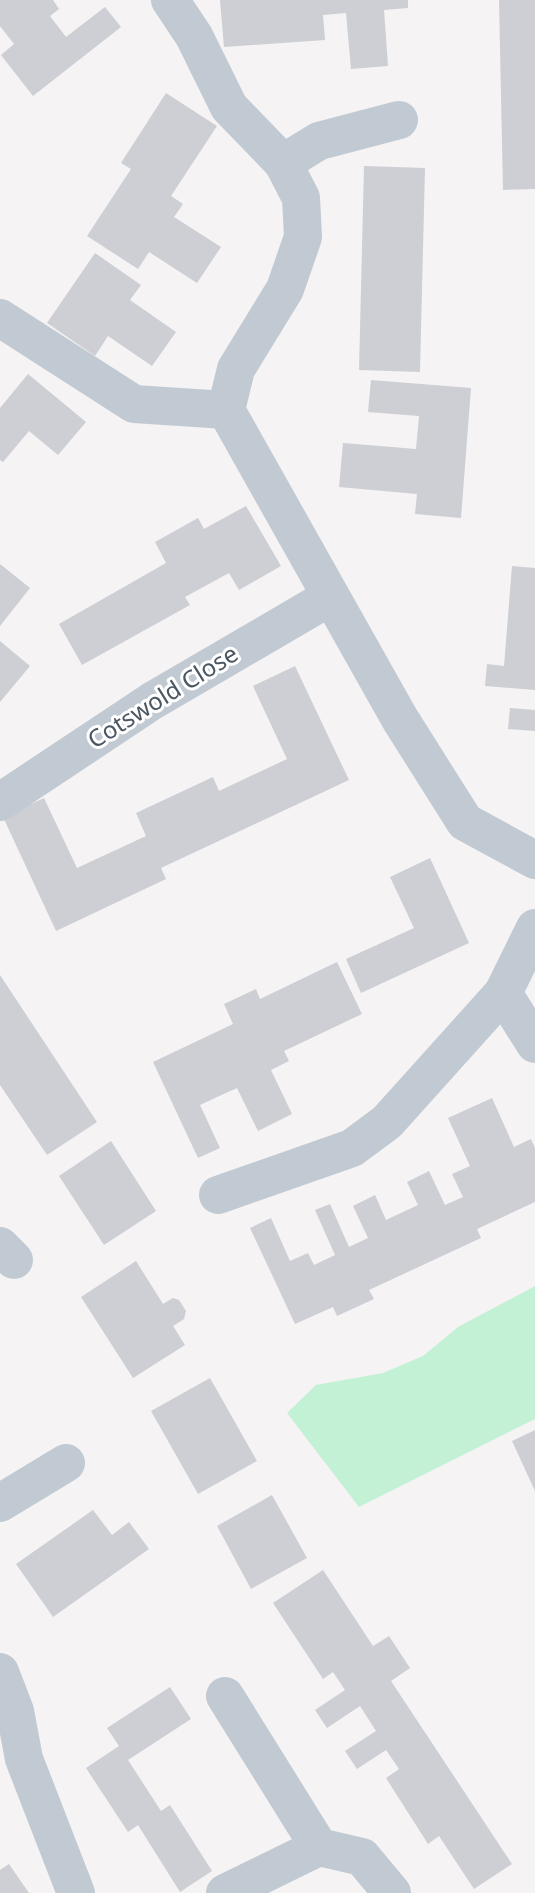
<svg xmlns="http://www.w3.org/2000/svg" width="535" height="1893" viewBox="0 0 535 1893" font-family="'Noto Sans',sans-serif">
	<style>
		.green { fill: #c3f1d5 }
		.building { fill: #cdcfd5 }
		.lines { fill: none; stroke-linecap: round; stroke-linejoin: round }
		.minor { stroke: #c1cad2; stroke-width: 38 }
		.labels { text-anchor: middle; stroke-width: 6; stroke-linejoin: round; paint-order: stroke }
		.street-label { font-size: 24px; fill: #4a5661; stroke: #fff }
	</style>
	<rect width="100%" height="100%" fill="#f5f3f3"/>
	<path class="green" d="M535,1286V1419L359,1507L287,1413L316,1385L383,1373L423,1356L458,1327Z"/>
	<g class="building">
		<path d="M0,0H53L59,9L50,16L66,37L105,7L121,27L33,96L1,55L14,44L0,26Z"/>
		<path d="M220,0H408V8L384,10L388,66L351,69L346,13L323,15L325,40L224,47Z"/>
		<path d="M499,0H535V189L503,190Z"/>
		<path d="M166,93L217,126L171,196L183,204L174,217L221,247L197,283L149,252L138,269L87,236L131,169L121,163Z"/>
		<path d="M364,166L425,168L420,372L359,370Z"/>
		<path d="M95,253L141,285L130,300L176,332L152,366L108,336L95,356L47,323Z"/>
		<path d="M28,374L86,422L58,455L29,431L3,462L0,460V408Z"/>
		<path d="M371,380L471,388L461,518L415,514L417,494L339,487L343,443L416,449L419,416L368,412Z"/>
		<path d="M246,506L281,566L239,590L229,573L185,597L190,605L82,665L59,624L166,563L155,542L198,518L204,529Z"/>
		<path d="M0,564L30,588L0,626Z"/>
		<path d="M512,566L535,568V690L485,686L487,664L504,666Z"/>
		<path d="M0,641L30,666L0,702Z"/>
		<path d="M295,666L349,780L161,868L166,879L56,931L3,817L44,798L77,868L146,836L136,813L213,777L219,791L287,759L253,686Z"/>
		<path d="M510,708L535,710V731L508,729Z"/>
		<path d="M430,858L469,943L361,993L346,959L414,928L390,877Z"/>
		<path d="M337,962L362,1014L284,1051L289,1061L271,1070L292,1114L258,1131L237,1088L217,1097L200,1105L220,1148L198,1158L153,1062L233,1024L224,1004L256,989L260,999Z"/>
		<path d="M0,975L97,1122L47,1155L0,1085Z"/>
		<path d="M492,1098L514,1147L531,1139L535,1148V1202L477,1229L481,1238L369,1290L374,1299L337,1316L333,1307L295,1324L250,1228L271,1218L290,1261L308,1253L314,1265L335,1255L315,1210L330,1204L349,1247L368,1238L353,1206L375,1195L386,1220L418,1205L407,1182L429,1171L445,1205L463,1197L452,1174L470,1166L448,1118Z"/>
		<path d="M111,1141L156,1211L104,1245L59,1176Z"/>
		<path d="M136,1261L163,1304L173,1298L179,1300L186,1311L184,1319L173,1326L185,1345L133,1378L81,1297Z"/>
		<path d="M210,1378L257,1461L198,1494L151,1411Z"/>
		<path d="M535,1430V1491L512,1441Z"/>
		<path d="M272,1495L307,1558L251,1589L217,1526Z"/>
		<path d="M93,1510L112,1535L129,1522L149,1549L53,1617L16,1564Z"/>
		<path d="M323,1570L373,1646L389,1636L410,1668L391,1681L512,1864L474,1889L439,1836L428,1844L386,1778L399,1769L386,1750L357,1769L345,1751L376,1731L360,1706L327,1728L315,1710L345,1690L333,1672L323,1679L273,1603Z"/>
		<path d="M170,1687L191,1719L128,1760L161,1811L170,1805L212,1871L180,1892L138,1825L128,1832L86,1768L119,1746L107,1728Z"/>
		<path d="M9,1864L29,1893H0V1870Z"/>
	</g>
	<g class="lines">
		<g class="minor">
			<path d="M170,0L194,36L229,107L283,163"/>
			<path d="M399,120L319,141L283,163L301,198L303,237L285,289L236,369L226,410L400,719L465,822L535,860"/>
			<path d="M0,318L134,404L226,410"/>
			<path d="M0,802L152,701L330,597"/>
			<path d="M535,928L503,993L535,1044"/>
			<path d="M218,1195L352,1148L387,1122L503,993"/>
			<path d="M0,1246L14,1260"/>
			<path d="M0,1503L66,1463"/>
			<path d="M0,1672L15,1711L24,1759L76,1893"/>
			<path d="M225,1696L319,1847L362,1857L392,1893"/>
			<path d="M225,1893L319,1847"/>
		</g>
	</g>
	<g class="labels">
		<g class="street-label">
			<text transform="translate(163 697) rotate(-32)" y="8">Cotswold Close</text>
		</g>
	</g>
</svg>
